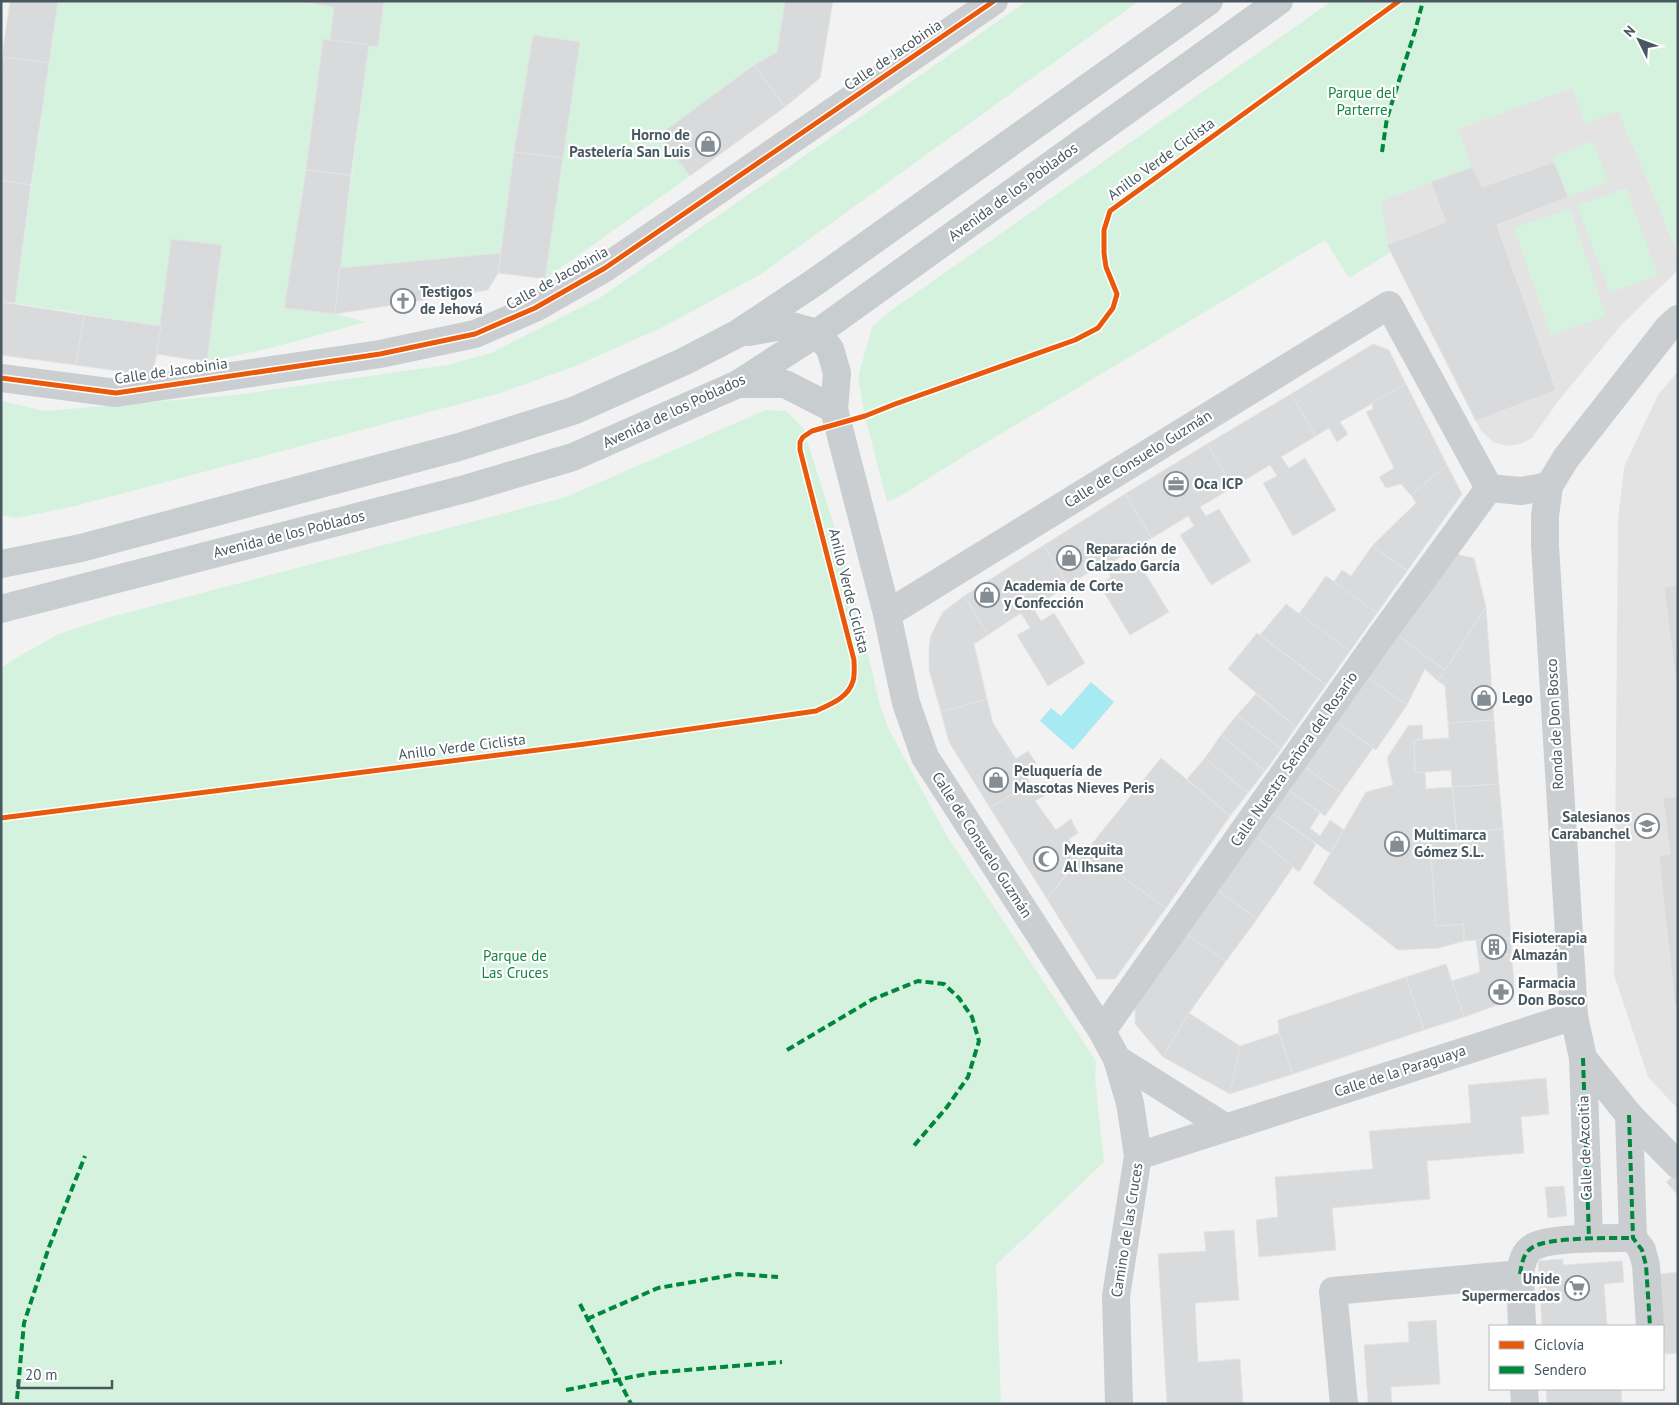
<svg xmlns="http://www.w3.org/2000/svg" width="1679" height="1405" viewBox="0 0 1679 1405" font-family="'PT Sans',sans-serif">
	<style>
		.education { fill: #e4e3e4 }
		.green { fill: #d5f2de }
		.water { fill: #a8eaf1 }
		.building { fill: #d8dadb; stroke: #e4e4e5 }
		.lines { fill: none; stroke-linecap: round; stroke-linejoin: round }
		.minor { stroke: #cbced1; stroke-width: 28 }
		.major { stroke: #c8cdcf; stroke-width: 28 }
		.quiet { stroke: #00873e; stroke-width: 4; stroke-dasharray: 8 4; stroke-linecap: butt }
		.cycleway-casing { stroke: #fff; stroke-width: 8 }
		.cycleway { stroke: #e8590c; stroke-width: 5 }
		.labels { text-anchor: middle; stroke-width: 4.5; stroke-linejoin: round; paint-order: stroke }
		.street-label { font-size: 15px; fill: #485760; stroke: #fff }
		.park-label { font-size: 15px; fill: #128741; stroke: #fff }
		.poi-label { font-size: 15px; font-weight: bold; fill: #485760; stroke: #fff; text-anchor: start }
	</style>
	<rect width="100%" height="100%" fill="#f2f2f2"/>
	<g class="education">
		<path d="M1573,87L1618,110L1678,253V270L1622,324L1559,400L1532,438L1520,444L1507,446L1493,442L1481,431L1387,245L1381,201L1472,167L1457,129Z"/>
		<path d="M1678,371V1109L1648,1077L1614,975L1618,520L1624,467L1658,395Z"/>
	</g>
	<g class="green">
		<path d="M58,1H302V3L334,7L330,40H323L306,170L284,308L334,314L369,45L378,46L384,1H785L777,52L754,65L659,135L690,176L545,279L580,42L534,35L514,152L498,273L488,290L337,314L366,322L270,348L207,362L222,245L171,239L161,326L15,303Z"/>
		<path d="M1027,1H1139L761,274L663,327L573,367L497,394L75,506L17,518L1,515V401L45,411L235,395L447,365L491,353L601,297Z"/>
		<path d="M1332,1H1678V253L1618,111L1585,124L1572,87L1458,129L1472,167L1381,201L1387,245L1391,252L1349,278L1325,240L972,451L902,495L887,502L865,416L858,377L872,327L889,312Z"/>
		<path d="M1593,141L1608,181L1568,197L1553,157Z"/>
		<path d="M1626,188L1658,275L1610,293L1577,206Z"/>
		<path d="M1570,209L1606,316L1551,335L1514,228Z"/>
		<path d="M766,410L786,411L803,428L847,566L880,705L889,730L947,836L1096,1061L1095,1078L1104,1162L996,1265L1001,1404H1V668L16,658L59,634L111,617L566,497Z"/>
	</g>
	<path class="water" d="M1091,682L1114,702L1073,750L1040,721L1051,708L1061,716Z"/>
	<g class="building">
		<path d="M10,1H58L49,63L2,57Z"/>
		<path d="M302,1H384L378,47L330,40L334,7L302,2Z"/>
		<path d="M785,1H833L820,78L785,107L754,65L777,52Z"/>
		<path d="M533,35L580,42L563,158L514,152Z"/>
		<path d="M323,39L369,45L351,175L306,170Z"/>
		<path d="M2,57L49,63L31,185L1,180Z"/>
		<path d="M754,65L785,107L690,176L659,135Z"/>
		<path d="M514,152L563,158L545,279L498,273Z"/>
		<path d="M1554,162L1568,197L1497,225L1556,390L1476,421L1387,245L1446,222L1431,182L1472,167L1482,187Z"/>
		<path d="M306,170L351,175L335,314L284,308Z"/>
		<path d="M1,180L31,185L15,303L1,302Z"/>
		<path d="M171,239L222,245L207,362L156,354Z"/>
		<path d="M501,253L498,273L488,290L335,314L340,268Z"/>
		<path d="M1,302L84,315L76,365L1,355Z"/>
		<path d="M84,315L161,326L153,376L76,365Z"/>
		<path d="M1373,344L1389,350L1406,384L1340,422L1348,434L1337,442L1329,428L1316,436L1291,394Z"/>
		<path d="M1406,384L1447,465L1411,495L1401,484L1386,488L1379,477L1394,468L1366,412L1373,409L1372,403Z"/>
		<path d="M1291,394L1316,436L1281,457L1289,468L1305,458L1336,510L1293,536L1263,483L1277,476L1270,465L1233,487L1207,444Z"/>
		<path d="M1207,444L1233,487L1200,507L1206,516L1219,509L1251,561L1211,585L1180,535L1194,526L1188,516L1152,538L1125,494Z"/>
		<path d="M1447,465L1462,494L1407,571L1372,546L1416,503L1411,495Z"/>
		<path d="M1125,494L1152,538L1115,560L1122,571L1138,562L1169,612L1130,635L1099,584L1111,577L1103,564L1068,585L1044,545Z"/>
		<path d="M1044,545L1068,585L1033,608L1041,621L1054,613L1085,663L1048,686L1017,635L1030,628L1021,613L988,635L964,596Z"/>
		<path d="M1372,546L1407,571L1377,613L1333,583L1342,570L1351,576Z"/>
		<path d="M1455,554L1474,558L1486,607L1445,670L1397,635Z"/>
		<path d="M1326,576L1377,613L1350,651L1299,614Z"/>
		<path d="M1678,585V697L1664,587Z"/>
		<path d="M964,596L988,635L974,644L987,699L941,712L929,670V646L931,635L943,612Z"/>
		<path d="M1286,604L1350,651L1326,685L1260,635Z"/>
		<path d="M1486,607L1494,720L1448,723L1445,686L1438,681Z"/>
		<path d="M1257,633L1326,685L1296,727L1228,669Z"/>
		<path d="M1397,635L1445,670L1438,681L1425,669L1407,705L1367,677Z"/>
		<path d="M1367,677L1407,705L1376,750L1335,721Z"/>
		<path d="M1256,694L1296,727L1281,749L1237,715Z"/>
		<path d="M987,699L993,723L1016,759L1028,751L1036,763L1023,771L1030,783L990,808L949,742L941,712Z"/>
		<path d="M1237,715L1281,749L1265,771L1221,735Z"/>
		<path d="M1494,720L1499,784L1452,787L1451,770L1415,773L1414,740L1449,738L1448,723Z"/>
		<path d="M1335,721L1373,748L1341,793L1303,766Z"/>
		<path d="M1422,725L1423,739L1414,740L1415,773L1425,772L1426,789L1452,787L1457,836L1458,852L1431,854L1436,926L1464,924V941L1439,948L1398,950L1313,883L1366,792L1393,785L1387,758L1408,726Z"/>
		<path d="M1221,735L1265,771L1248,793L1205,758Z"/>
		<path d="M1161,758L1230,816L1166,908L1086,851Z"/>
		<path d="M1205,758L1248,793L1230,816L1187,779Z"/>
		<path d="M1303,766L1341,793L1325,816L1287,789Z"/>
		<path d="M1045,782L1051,792L1035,801L1056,830L1071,819L1078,833L1069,839L1078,859L1047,899L990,808L1030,783L1031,791Z"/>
		<path d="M1499,784L1503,829L1457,833L1452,787Z"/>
		<path d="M1287,789L1320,813L1310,828L1320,836L1330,820L1344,830L1330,853L1270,812Z"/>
		<path d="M1678,796V1007H1675L1659,856L1670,854L1663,798Z"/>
		<path d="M1270,812L1316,844L1299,872L1255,835Z"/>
		<path d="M1503,829L1511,938L1464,941V924L1436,926L1431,854L1458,852L1457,833Z"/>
		<path d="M1255,835L1293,867L1257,919L1217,890Z"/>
		<path d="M1086,851L1166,908L1115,979H1097L1047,899Z"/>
		<path d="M1217,890L1257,919L1226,961L1186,934Z"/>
		<path d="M1186,934L1226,961L1189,1013L1163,1057L1135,1024V1007Z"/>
		<path d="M1511,938L1512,954L1478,957L1476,940Z"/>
		<path d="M1512,954L1514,986L1503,1003L1464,1017L1452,981L1480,972L1478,957Z"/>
		<path d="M1446,964L1464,1017L1424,1030L1406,977Z"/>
		<path d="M1406,977L1424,1030L1293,1074L1279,1033L1278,1020Z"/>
		<path d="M1189,1013L1240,1046L1230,1094L1163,1057Z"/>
		<path d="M1279,1033L1293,1074L1230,1094L1240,1046Z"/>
		<path d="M1546,1078L1549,1114L1521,1117L1524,1153L1427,1161L1430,1199L1332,1208L1336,1250L1259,1257L1256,1220L1278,1217L1275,1177L1373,1169L1369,1131L1471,1123L1468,1085Z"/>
		<path d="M1673,1176L1678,1181L1677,1194L1666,1182Z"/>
		<path d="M1564,1186L1567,1216L1548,1218L1545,1187Z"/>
		<path d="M1234,1230L1239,1300L1195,1303L1198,1362L1240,1359L1243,1404H1167L1158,1254L1206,1251L1204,1232Z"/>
		<path d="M1563,1259V1265L1622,1261L1624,1282L1604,1284L1607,1326H1542L1538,1261Z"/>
		<path d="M1678,1272V1353L1665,1354L1660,1274Z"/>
		<path d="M1436,1320L1440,1384L1391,1387L1392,1404H1368L1364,1345L1409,1342L1408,1322Z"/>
		<path d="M1546,1389H1621L1622,1403L1547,1404Z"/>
	</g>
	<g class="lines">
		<g class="minor">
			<path d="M1678,319L1668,328L1566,458L1549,486L1545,516V545L1574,1016L1583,1058L1629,1115L1678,1165"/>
			<path d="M1,378L116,393L380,354L475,334L535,308L605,268L994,1"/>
			<path d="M834,409L887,614L906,703L925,757L1102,1031L1117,1059L1130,1103L1138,1156L1116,1296L1119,1404"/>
			<path d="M887,614L1389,305L1489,488L1521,491L1549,486"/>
			<path d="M1102,1031L1379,639L1489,488"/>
			<path d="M1583,1058L1589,1238"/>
			<path d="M1117,1059L1225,1127"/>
			<path d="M1629,1115L1633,1238L1642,1250L1646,1265L1650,1326"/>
			<path d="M1138,1156L1574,1016"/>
			<path d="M1520,1274C1522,1263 1523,1253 1533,1247C1549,1237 1612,1238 1633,1238"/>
			<path d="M1524,1389L1525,1404"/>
			<path d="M1344,1404L1333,1291L1520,1274L1522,1326"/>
		</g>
		<g class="major">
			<path d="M738,384H785L834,409L837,373L830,349L817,333L788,325L748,332"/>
			<path d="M1,564L81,548L459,447L573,411L683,362L737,334L815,282L1209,1"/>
			<path d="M1,609L465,489L573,457L738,384L817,333L1279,1"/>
		</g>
		<g class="quiet">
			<path d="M1382,152L1387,118L1415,31L1423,1"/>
			<path d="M787,1050L873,999L918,981L944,984L959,998L972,1017L979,1041L968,1077L947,1107L912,1148"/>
			<path d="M1583,1058L1589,1238"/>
			<path d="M1629,1115L1633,1238L1642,1250L1646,1265L1650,1326"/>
			<path d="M1520,1274C1522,1263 1523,1253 1533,1247C1549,1237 1612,1238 1633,1238"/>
			<path d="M580,1304L631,1404"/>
			<path d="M587,1319L658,1288L738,1274L778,1277"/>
			<path d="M566,1390L652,1373L782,1362"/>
			<path d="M17,1399L24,1323L49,1247L85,1156"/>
		</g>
		<defs>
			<g id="cycleway">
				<path d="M1,378L116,393L380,354L475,334L535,308L605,268L994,1"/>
				<path d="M1,818L585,744L816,711C831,704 848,698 853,681C855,675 854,666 854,660L800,450V442L803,437L812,431L865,416L895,404L1075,340L1098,328L1113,308L1117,294L1106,267L1104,253V230L1110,211L1399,1"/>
			</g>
		</defs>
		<use href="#cycleway" class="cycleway-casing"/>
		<use href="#cycleway" class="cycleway"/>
	</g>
	<defs>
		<symbol id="shop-ring" viewBox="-11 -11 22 22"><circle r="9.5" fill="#fff" stroke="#848d93" stroke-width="1.5"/><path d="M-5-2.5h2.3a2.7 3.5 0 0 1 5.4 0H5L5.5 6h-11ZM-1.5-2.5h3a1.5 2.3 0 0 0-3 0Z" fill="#848d93"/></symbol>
		<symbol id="church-ring" viewBox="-11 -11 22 22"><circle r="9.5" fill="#fff" stroke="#848d93" stroke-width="1.5"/><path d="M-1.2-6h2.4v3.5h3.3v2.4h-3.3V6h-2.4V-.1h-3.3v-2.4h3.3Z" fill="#848d93"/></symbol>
		<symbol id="office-ring" viewBox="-11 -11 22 22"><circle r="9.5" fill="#fff" stroke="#848d93" stroke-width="1.5"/><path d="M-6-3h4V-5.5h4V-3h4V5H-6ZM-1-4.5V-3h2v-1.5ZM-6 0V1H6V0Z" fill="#848d93"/></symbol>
		<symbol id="school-ring" viewBox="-11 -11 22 22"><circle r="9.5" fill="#fff" stroke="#848d93" stroke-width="1.5"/><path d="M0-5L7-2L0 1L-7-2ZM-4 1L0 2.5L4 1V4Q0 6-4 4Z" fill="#848d93"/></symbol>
		<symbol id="mosque-ring" viewBox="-11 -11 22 22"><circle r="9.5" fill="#fff" stroke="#848d93" stroke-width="1.5"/><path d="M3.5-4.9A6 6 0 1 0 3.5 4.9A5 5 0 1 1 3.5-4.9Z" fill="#848d93"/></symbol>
		<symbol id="building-ring" viewBox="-11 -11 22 22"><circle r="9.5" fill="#fff" stroke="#848d93" stroke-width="1.5"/><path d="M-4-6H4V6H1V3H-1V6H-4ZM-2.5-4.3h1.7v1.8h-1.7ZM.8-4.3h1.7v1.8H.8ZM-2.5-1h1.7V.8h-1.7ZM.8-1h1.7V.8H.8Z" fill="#848d93"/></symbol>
		<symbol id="pharmacy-ring" viewBox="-11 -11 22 22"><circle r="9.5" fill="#fff" stroke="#848d93" stroke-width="1.5"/><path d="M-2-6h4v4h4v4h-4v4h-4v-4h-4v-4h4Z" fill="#848d93"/></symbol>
		<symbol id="supermarket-ring" viewBox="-11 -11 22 22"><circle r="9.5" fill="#fff" stroke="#848d93" stroke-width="1.5"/><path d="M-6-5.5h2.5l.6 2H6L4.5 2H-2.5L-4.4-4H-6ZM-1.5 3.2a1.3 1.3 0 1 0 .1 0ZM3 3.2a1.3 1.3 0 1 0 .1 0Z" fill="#848d93"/></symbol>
	</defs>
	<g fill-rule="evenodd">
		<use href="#shop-ring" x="694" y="130" width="28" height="28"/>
		<use href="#church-ring" x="389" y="287" width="28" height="28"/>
		<use href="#office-ring" x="1162" y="470" width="28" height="28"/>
		<use href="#shop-ring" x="1055" y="544" width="28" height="28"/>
		<use href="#shop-ring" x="973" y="581" width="28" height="28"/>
		<use href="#shop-ring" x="1470" y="684" width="28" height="28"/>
		<use href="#shop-ring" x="982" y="766" width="28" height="28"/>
		<use href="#school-ring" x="1633" y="812" width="28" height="28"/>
		<use href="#shop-ring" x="1383" y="830" width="28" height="28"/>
		<use href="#mosque-ring" x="1032" y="845" width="28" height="28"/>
		<use href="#building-ring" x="1480" y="933" width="28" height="28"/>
		<use href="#pharmacy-ring" x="1487" y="978" width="28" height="28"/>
		<use href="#supermarket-ring" x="1563" y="1274" width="28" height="28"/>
	</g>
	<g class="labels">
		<g class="street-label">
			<text transform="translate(893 55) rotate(-34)" y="5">Calle de Jacobinia</text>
			<text transform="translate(1161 159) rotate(-36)" y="5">Anillo Verde Ciclista</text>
			<text transform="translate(1013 192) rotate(-36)" y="5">Avenida de los Poblados</text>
			<text transform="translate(557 278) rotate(-29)" y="5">Calle de Jacobinia</text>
			<text transform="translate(171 371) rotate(-8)" y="5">Calle de Jacobinia</text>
			<text transform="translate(674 411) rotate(-25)" y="5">Avenida de los Poblados</text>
			<text transform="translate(1138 459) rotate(-32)" y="5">Calle de Consuelo Guzmán</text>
			<text transform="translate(289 534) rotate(-14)" y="5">Avenida de los Poblados</text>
			<text transform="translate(849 591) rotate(76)" y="5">Anillo Verde Ciclista</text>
			<text transform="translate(1555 724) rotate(-93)" y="5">Ronda de Don Bosco</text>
			<text transform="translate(462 747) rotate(-7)" y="5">Anillo Verde Ciclista</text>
			<text transform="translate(1294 759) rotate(-55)" y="5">Calle Nuestra Señora del Rosario</text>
			<text transform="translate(982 845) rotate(57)" y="5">Calle de Consuelo Guzmán</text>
			<text transform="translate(1400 1071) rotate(-18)" y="5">Calle de la Paraguaya</text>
			<text transform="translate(1585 1148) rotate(-92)" y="5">Calle de Azcoitia</text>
			<text transform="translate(1127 1230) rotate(-81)" y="5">Camino de las Cruces</text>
		</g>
		<g class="park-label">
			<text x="1362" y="98">Parque del<tspan x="1362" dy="17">Parterre</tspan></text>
			<text x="515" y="961">Parque de<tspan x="515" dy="17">Las Cruces</tspan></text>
		</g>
		<g class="poi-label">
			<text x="690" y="140" text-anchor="end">Horno de<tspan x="690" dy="17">Pastelería San Luis</tspan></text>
			<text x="420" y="297">Testigos<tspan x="420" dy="17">de Jehová</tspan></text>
			<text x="1194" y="489">Oca ICP</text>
			<text x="1086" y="554">Reparación de<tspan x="1086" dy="17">Calzado García</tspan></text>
			<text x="1004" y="591">Academia de Corte<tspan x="1004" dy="17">y Confección</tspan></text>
			<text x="1502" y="703">Lego</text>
			<text x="1014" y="776">Peluquería de<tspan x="1014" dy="17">Mascotas Nieves Peris</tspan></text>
			<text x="1630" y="822" text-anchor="end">Salesianos<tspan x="1630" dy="17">Carabanchel</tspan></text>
			<text x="1414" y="840">Multimarca<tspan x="1414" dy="17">Gómez S.L.</tspan></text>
			<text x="1064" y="855">Mezquita<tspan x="1064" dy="17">Al Ihsane</tspan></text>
			<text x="1512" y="943">Fisioterapia<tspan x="1512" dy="17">Almazán</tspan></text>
			<text x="1518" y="988">Farmacia<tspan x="1518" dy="17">Don Bosco</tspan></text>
			<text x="1560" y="1284" text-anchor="end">Unide<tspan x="1560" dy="17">Supermercados</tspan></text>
		</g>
	</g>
	<rect width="1679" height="1405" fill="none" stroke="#485760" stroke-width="5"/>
	<rect x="1489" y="1325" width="175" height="65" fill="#ffffff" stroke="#b6bcbf"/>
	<rect x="1499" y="1341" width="25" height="8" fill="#e8590c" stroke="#b6bcbf"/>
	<text x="1534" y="1350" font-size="15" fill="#485760">Ciclovía</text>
	<rect x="1499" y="1366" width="25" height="8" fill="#00873e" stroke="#b6bcbf"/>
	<text x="1534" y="1375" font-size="15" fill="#485760">Sendero</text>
	<g transform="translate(1639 40) rotate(312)" stroke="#ffffff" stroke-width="4" paint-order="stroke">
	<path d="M0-4L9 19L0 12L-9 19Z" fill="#485760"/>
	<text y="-8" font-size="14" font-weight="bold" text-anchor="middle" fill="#485760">N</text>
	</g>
	<path d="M18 1380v8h94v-8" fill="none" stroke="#485760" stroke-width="2.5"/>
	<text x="25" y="1380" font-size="15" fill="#485760" stroke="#ffffff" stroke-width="4" paint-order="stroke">20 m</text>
</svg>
